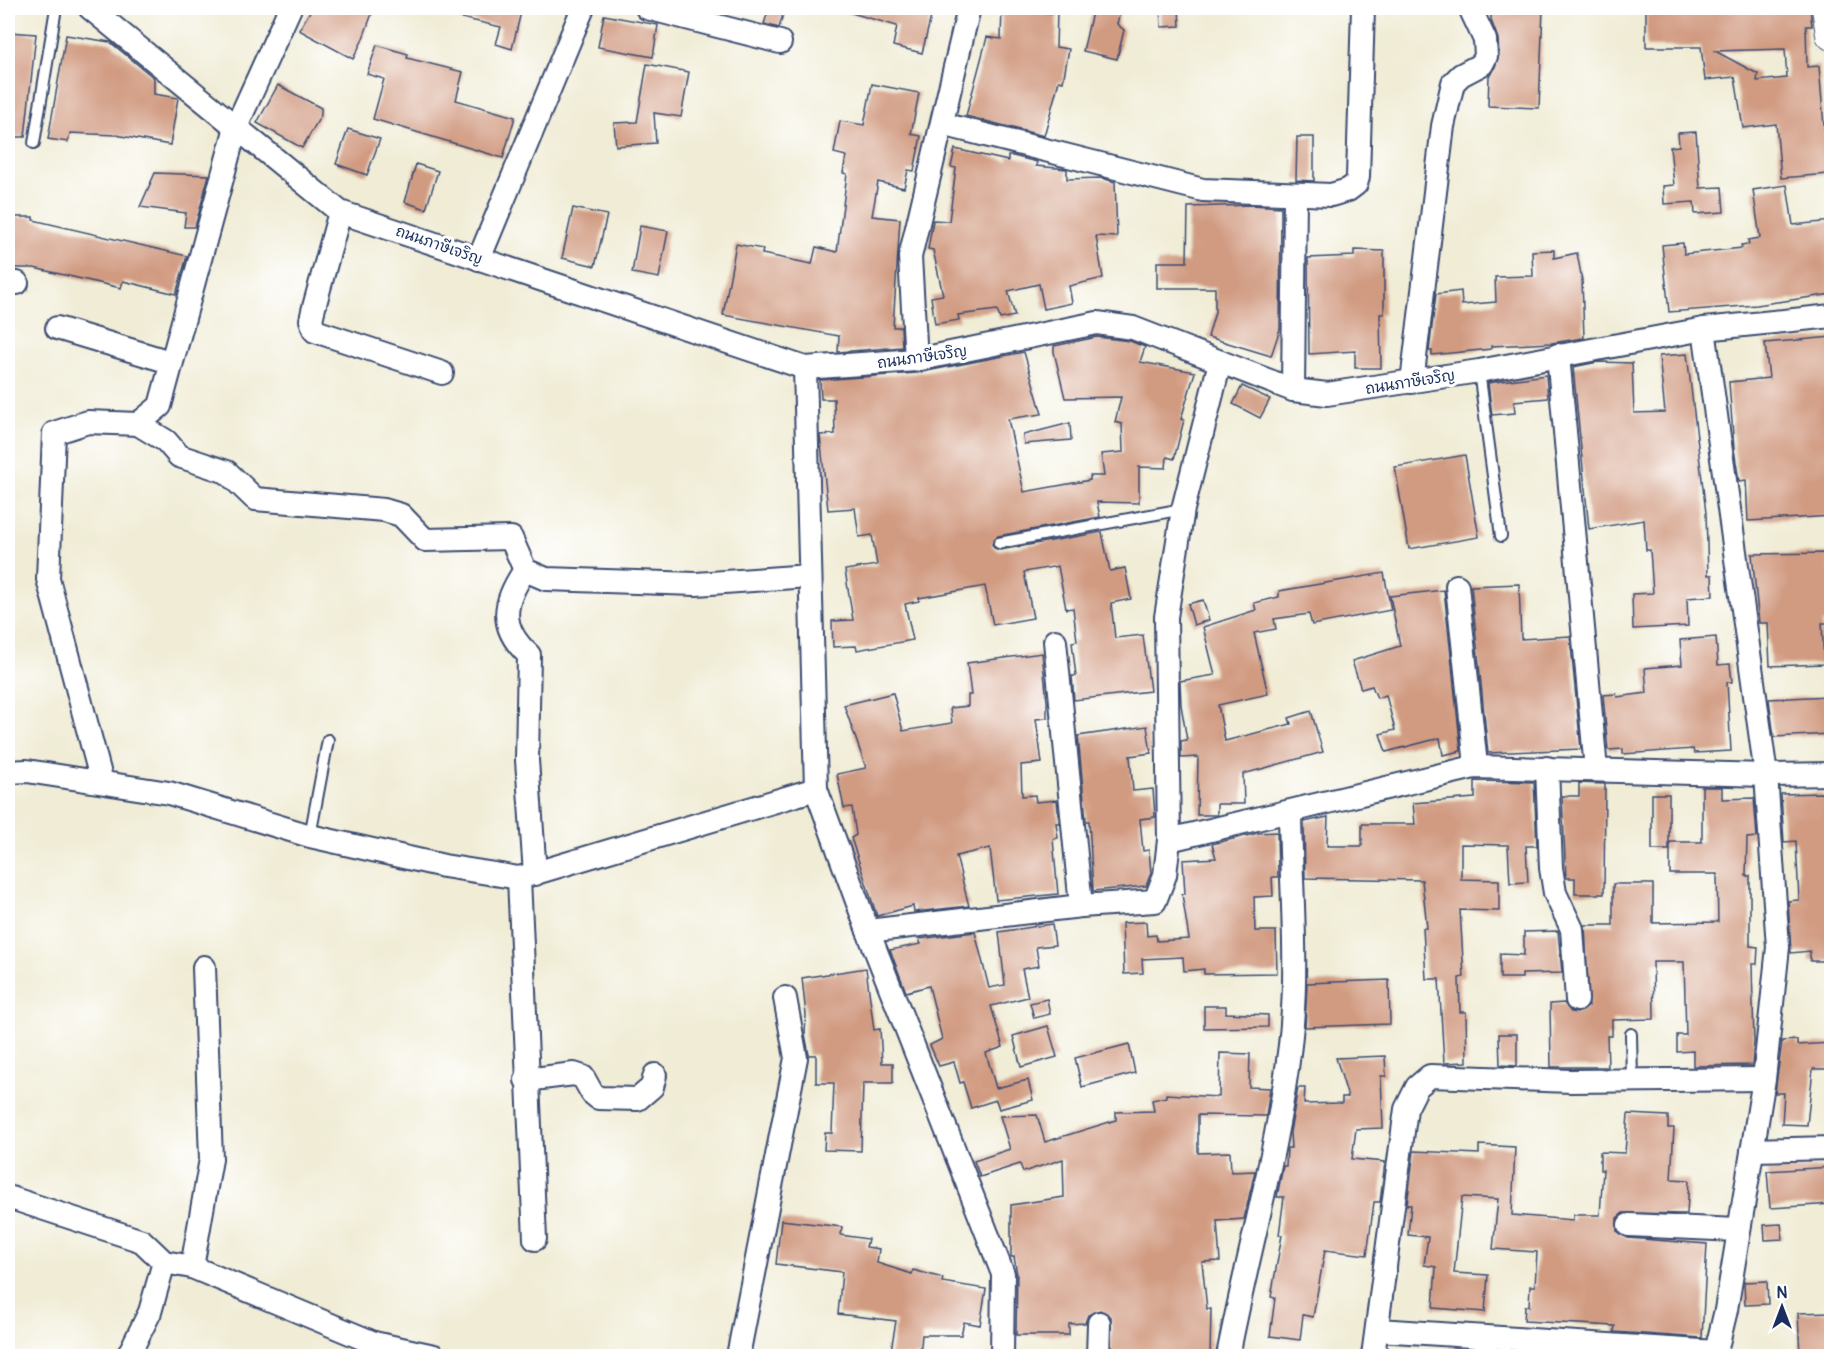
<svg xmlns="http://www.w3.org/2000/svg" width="1839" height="1364" viewBox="0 0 1839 1364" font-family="Pangolin,'Playpen Sans Thai',sans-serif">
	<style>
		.building { fill: #d19b82; fill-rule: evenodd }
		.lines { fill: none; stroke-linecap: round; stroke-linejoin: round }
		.lane-casing { stroke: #3b4b70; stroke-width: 14 }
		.street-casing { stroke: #3b4b70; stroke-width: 26 }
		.secondary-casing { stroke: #3b4b70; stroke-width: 34 }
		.lane { stroke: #fff; stroke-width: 10 }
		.street { stroke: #fff; stroke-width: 22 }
		.secondary { stroke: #fff; stroke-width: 32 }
		.labels { text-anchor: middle; stroke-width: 6; stroke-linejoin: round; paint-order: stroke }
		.street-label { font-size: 15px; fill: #1b2f5e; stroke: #fff }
	</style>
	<rect width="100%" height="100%" fill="#fff"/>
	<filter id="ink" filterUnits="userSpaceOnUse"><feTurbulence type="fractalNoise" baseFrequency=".0167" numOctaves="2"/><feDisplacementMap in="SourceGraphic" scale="12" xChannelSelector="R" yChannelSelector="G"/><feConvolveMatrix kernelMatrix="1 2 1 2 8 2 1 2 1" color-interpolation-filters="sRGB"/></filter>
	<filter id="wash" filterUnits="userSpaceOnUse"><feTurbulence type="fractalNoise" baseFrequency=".008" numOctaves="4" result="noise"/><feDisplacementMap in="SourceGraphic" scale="24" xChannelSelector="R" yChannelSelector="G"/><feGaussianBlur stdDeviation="1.35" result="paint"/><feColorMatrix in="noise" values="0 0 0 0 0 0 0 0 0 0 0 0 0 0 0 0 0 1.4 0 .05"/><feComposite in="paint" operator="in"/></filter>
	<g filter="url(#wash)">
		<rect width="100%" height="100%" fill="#f0ecd5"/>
		<g id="blocks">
			<g class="building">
				<path d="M312,8H374L362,41L353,59L299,30Z"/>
				<path d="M445,8H522L512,49L496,44L501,27L444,14Z"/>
				<path d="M769,8H785L779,28L764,24Z"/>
				<path d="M849,8H926L925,11L932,13L922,53L893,46L897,26L848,12Z"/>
				<path d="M1002,8H1029V12L1057,13L1056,47L1069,49L1063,82L1059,81L1044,136L966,116L987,37L1001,39Z"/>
				<path d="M1093,8H1121L1117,24L1124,30L1117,59L1083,51Z"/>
				<path d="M1160,8H1179L1180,26L1161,27Z"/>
				<path d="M1491,8H1543L1539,108L1488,106L1489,76L1494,70L1499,55L1498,39L1491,20Z"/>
				<path d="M1646,8H1810L1812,26H1806L1807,67L1819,66L1828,174L1781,178L1776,124L1743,128L1735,77L1705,80L1701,47H1646ZM1785,49L1787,78L1757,81L1758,74L1715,51Z"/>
				<path d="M604,15L658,25L653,57L598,47Z"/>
				<path d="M8,32L36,34L25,137H8Z"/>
				<path d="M66,35L110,42L154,78V94L178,98L170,145L116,135L70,133L68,142L48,139Z"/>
				<path d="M377,45L408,54L407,58L463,72L456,100L515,117L503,158L373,119L384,79L367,74Z"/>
				<path d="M647,64L689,72L681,117L654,113L656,143L616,146L614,123L637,122Z"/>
				<path d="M872,84L919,93L911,134L921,136L914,171L908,170L904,188L878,182L872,216L900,219L893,327H901L902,347L838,352L839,336L723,315L736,244L763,249L762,254L812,264L816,247L837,252L847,174L843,173L846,156L834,153L840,121L864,125Z"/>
				<path d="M278,85L321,108V115L302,148L257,123Z"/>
				<path d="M348,129L380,139L367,175L336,164Z"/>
				<path d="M1696,132L1700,188L1722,187L1724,212L1695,214L1694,202L1664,204L1663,186L1674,185L1670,147L1679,146L1678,133Z"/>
				<path d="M1297,137H1314V181L1296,180Z"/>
				<path d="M955,149L1008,161V156H1013L1037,162L1036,166L1067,169V179L1102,178L1115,182L1117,237L1096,236L1103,278L1069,286L1072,303L1044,309L1039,284L1008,291L1015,316L1000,319L997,310L958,315L959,320L935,324L931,297L943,295L933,250L928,249L933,220L949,221L956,168L951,167Z"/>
				<path d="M416,164L438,171L426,209L405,202Z"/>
				<path d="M155,173L209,175L195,227H184L186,213L140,207Z"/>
				<path d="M1787,185L1793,225L1832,221V294L1757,305L1669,312L1662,245L1683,243L1684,254L1742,248L1741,245L1749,244L1748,240L1760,238L1753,190Z"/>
				<path d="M1252,205L1281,207L1280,329L1271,356L1208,337L1215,312V288H1157V262H1187L1188,207Z"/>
				<path d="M573,208L607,215L595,266L562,258Z"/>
				<path d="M8,217H33V220L187,256L176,294L123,281L121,288L34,268H8Z"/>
				<path d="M640,226L668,231L659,278L632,273Z"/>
				<path d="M1354,250L1384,251V314H1380L1381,368H1355V351L1309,354L1308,258L1354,256Z"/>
				<path d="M1554,250V258L1577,253L1582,280L1584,338L1552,343L1491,346V349L1432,355V351H1429L1436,294L1461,291L1462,305L1496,302L1495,277L1533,276L1532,251Z"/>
				<path d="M1097,337L1130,341L1145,347L1140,362L1195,372L1181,419L1184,420L1174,459L1167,457L1166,468L1139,467V503L1097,502L1100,517L998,536L992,544L994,548L1000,550L1102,532L1110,571L1125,568L1131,599L1111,603L1115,638L1143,635L1150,691L1074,700L1072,676H1076L1072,642L1077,641L1073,608L1066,609L1058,566L1024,572L1033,618L993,625L985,586L919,598V601L905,604L913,640L857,650L856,646L833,647L832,621L853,620L845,570L877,565L872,535L859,537L855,508L828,510L820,435L835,434L834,399H821L820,380L917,373L1024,352L1042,414L1008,419L1024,492L1090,480V476H1104L1101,454L1123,452L1122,424L1115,422L1121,397L1065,398L1054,352V346Z"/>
				<path d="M1832,337V516L1748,521L1746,480L1739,481L1734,449L1729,382L1769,378L1765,343Z"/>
				<path d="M1687,354L1706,513L1708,575H1712L1713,596L1687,598L1688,626L1633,629L1632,594L1653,593L1650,550H1646L1644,520L1589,529L1573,367L1598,362L1632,363L1634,413L1665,412L1659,356Z"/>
				<path d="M1546,375L1548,398L1514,401L1515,413L1492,415L1488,383Z"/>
				<path d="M1242,386L1270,399L1260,418L1233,404Z"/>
				<path d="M1070,423L1071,440L1024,444L1023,435Z"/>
				<path d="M1465,455L1479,537L1409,549L1395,467Z"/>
				<path d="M1832,553V623H1822L1824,664L1770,666L1768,623H1759L1752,554Z"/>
				<path d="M1384,573L1391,610L1312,625L1309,614L1274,619L1276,629L1254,633L1268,694L1218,705L1225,741L1291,724L1289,718L1311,711L1323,752L1243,774L1244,804H1217V815H1197L1198,757L1181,758V741L1187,740L1181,705L1180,681L1215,675L1203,627L1256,610L1254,603L1279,597V591Z"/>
				<path d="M1519,584L1521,639L1570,636L1581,749L1488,753L1471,586Z"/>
				<path d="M1444,590L1461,751L1443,755L1440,738L1386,752L1380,734L1395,730L1386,695L1377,698L1372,686L1361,689L1352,661L1400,646L1390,596Z"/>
				<path d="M1203,600L1209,620L1194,625L1188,604Z"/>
				<path d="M1716,637L1718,665L1730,664L1732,682H1727L1731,751L1694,753L1693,749L1623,754V749L1608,750L1603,695L1616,694L1617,697L1647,693L1645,668L1682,665L1680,640Z"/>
				<path d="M1042,653L1047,702V718L1036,719L1042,763L1021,765L1022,796L1035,795L1036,802L1057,800L1059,823H1056L1058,838L1053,839L1058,894L996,900L990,848L956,856L969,906L914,912L913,906L877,916L851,838L856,835L852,807L844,808L837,774L866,768L844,705L893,693L903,731L952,723L950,708L968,706V695H971L967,663Z"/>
				<path d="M1828,696L1830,734L1774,737L1769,699Z"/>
				<path d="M1147,726L1151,753L1130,756L1133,791L1153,789L1155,817L1140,819L1143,851L1149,850L1151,873L1146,886L1093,891L1089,821H1086L1078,736Z"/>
				<path d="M1475,781L1534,782L1537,846H1526L1528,882L1510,883L1508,845L1461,844V879L1499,880V911L1460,910L1464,977L1459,978L1460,1012H1466L1467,1062L1444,1063L1439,979H1426L1423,928H1427L1422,880L1305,878L1304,822L1328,817L1327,846H1362V824H1415L1413,803L1475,798Z"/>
				<path d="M1579,783L1605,784L1604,894H1575V878H1566L1562,796H1579Z"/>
				<path d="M1702,787H1722V799L1754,798L1757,837L1747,838L1746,876H1750V946L1758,947L1757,964H1752L1754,1042L1752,1065L1693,1066V1051L1677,1052V1035H1686L1684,962H1653L1654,1019L1612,1020V1036H1607L1608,1067H1551L1550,1004L1564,1003L1571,1012L1577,1013L1589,1006L1585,925H1613V884H1653V923L1718,922L1717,874H1670V842H1702Z"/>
				<path d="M1822,793L1823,797H1832V961H1810V951L1791,953L1788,901L1799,900L1796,841L1784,842L1781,794Z"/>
				<rect x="1652" y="794" width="17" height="56"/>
				<path d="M1277,832L1278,877H1272L1273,896L1254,897L1255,931H1276L1277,973L1204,974V969L1184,971L1183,957L1142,959L1143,973L1124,974L1122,923L1146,922L1147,936L1156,935L1157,941L1189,939L1182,894H1185L1183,860L1216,858L1212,844L1258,833Z"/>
				<path d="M1052,924L1055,945L1036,947L1039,966L1022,969L1028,997L991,1006L1003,1047L986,1053L996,1088L1028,1080L1033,1100L999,1109L996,1100L971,1108L963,1082L960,1083L954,1062L939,1066L930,1045L942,1039L929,986L906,992L890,950L921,944L919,939L975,932L989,988L1005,985L999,932Z"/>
				<path d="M1558,931L1562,973L1522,974V978H1500V954L1524,955V932Z"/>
				<path d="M866,968L874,1030L880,1029L882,1063H893V1083H863L861,1151L824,1150L825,1133H832L834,1083H816V1055H809L805,1034L806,1015L802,978Z"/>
				<path d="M1389,980L1390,1024L1305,1027L1307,983Z"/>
				<path d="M1047,999L1050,1014L1034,1018L1030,1003Z"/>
				<path d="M1204,1006H1226V1013L1268,1015V1027L1204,1028Z"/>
				<path d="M1048,1026L1057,1057L1021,1067L1013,1036Z"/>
				<path d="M1499,1034H1517V1066L1500,1065Z"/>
				<path d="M1797,1040V1045L1832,1043V1069H1813L1807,1125L1782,1124L1784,1093H1775L1782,1041Z"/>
				<path d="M1129,1044L1135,1073L1082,1087L1075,1058Z"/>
				<path d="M1220,1053L1250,1054L1249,1087L1270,1088L1266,1116L1198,1115V1153L1230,1152L1231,1172L1255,1171L1244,1219L1217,1221L1220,1261L1202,1262L1207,1309H1211L1210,1356H1111V1317L1100,1310L1088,1315L1085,1323L1069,1324V1335H1016L1017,1274L1014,1257H1011V1205L1064,1197L1063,1159L1023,1172L1020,1164L980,1177L974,1161L1010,1149L1000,1116L1037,1115L1045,1142L1116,1120V1112L1154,1111L1152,1100L1166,1097V1094L1219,1097Z"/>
				<path d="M1385,1056L1386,1076H1381L1383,1128L1356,1129L1352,1159L1385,1162L1380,1202H1374L1367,1255L1325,1250L1313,1317L1303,1315L1300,1340L1270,1336L1275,1298L1271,1297L1282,1235H1279L1284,1197H1277L1283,1166H1286L1287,1148H1291L1290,1132L1298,1088H1305L1304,1104L1342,1103V1097H1348L1336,1058Z"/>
				<path d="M1628,1114L1668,1116V1128H1674L1671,1179L1689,1180L1687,1214L1623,1213L1617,1218V1231L1628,1238L1707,1244L1702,1338L1614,1332L1615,1326L1524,1321L1525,1306H1529L1530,1286H1535L1537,1252L1493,1249L1498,1199L1462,1197L1454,1273L1488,1275L1485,1312L1433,1308L1436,1267L1424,1265L1428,1237L1408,1235L1411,1205H1407L1414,1151L1479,1154V1145L1515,1147L1512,1215L1573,1220V1215H1600L1603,1170H1600V1152L1625,1153Z"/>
				<path d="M1832,1167V1204L1770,1208L1767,1171Z"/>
				<path d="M781,1220L842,1227L841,1235L868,1239L866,1247L879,1249L877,1263L912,1274L913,1270L943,1278L942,1282L986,1289L980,1325L964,1322L961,1335H922L920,1356H890L896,1321L838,1314L842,1272L776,1264Z"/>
				<path d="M1781,1224L1783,1239L1765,1240L1764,1225Z"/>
				<path d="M1767,1281L1768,1304L1745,1305L1744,1282Z"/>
				<path d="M1832,1312V1356H1800L1798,1313Z"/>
			</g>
		</g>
	</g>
	<g filter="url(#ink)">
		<use href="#blocks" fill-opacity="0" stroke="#3b4b70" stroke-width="1.5"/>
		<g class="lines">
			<defs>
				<g id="lane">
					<path d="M34,143L56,8"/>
					<path d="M1479,371L1501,536"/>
					<path d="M999,543L1183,509"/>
					<path d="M310,836L328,740"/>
					<path d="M1631,1034L1632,1080"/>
				</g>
				<g id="street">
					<path d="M90,8L340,212L805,368L916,360L1097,323L1133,328L1293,390L1327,394L1479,371L1704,329L1832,316"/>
					<path d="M647,8L780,42"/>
					<path d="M942,124L1203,190L1331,195L1348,190L1356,184L1358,177L1363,8"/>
					<path d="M340,212L313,311L311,320L315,331L442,373"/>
					<path d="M479,259L583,8"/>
					<path d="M8,283H17"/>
					<path d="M57,328L170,362"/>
					<path d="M1704,329L1766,775L1778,947L1764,1079L1726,1310L1715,1356"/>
					<path d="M1558,355L1596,770"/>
					<path d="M916,360L910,257L969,8"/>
					<path d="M805,368L816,789L868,931L1003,1274L1002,1356"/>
					<path d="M1412,382L1443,126L1453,83L1461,75L1482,64L1486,56L1485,40L1470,8"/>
					<path d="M1293,390L1295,195"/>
					<path d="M138,424L166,441L179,456L227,472L255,499L384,510L401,515L425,540L511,538L525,570L546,579L696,584L809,576"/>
					<path d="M525,570C503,602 498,627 529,655L527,760L535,874"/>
					<path d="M1457,586L1475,756L1474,767"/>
					<path d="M1055,641L1081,906"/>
					<path d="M1547,768L1551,868L1555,893L1572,929L1577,1000"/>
					<path d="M8,772L27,771L169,793L310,836L444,866L519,878L816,789"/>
					<path d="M102,782L48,579L54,433L88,422L138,424L160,406L236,127L290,8"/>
					<path d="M1169,840L1474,767L1766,775L1832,774"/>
					<path d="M519,878L535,1239"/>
					<path d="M868,931L1081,906L1155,901L1165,875L1169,840L1166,617L1183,509L1220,362"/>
					<path d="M526,1080L574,1074L583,1077L592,1093L598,1098L638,1099L652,1087L655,1075"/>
					<path d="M1752,1150L1832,1148"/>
					<path d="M8,1197L142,1241L164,1262L192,1267L374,1343L434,1356"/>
					<path d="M1629,1225L1737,1230"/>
					<path d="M192,1267L211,1159L204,967"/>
					<path d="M1378,1330L1716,1352"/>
					<path d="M128,1356L150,1312L164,1262"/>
					<path d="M738,1356L796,1058L785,998"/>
					<path d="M1098,1356L1099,1323"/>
					<path d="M1228,1356C1248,1252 1278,1150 1290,1045C1299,968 1291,889 1290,813"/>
					<path d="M1373,1356L1406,1109L1417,1087L1430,1076L1571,1081L1764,1079"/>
				</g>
				<path id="secondary" d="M1828,8L1832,34"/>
			</defs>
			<use href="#lane" class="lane-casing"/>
			<use href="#street" class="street-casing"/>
			<use href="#secondary" class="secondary-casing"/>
			<use href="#lane" class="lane"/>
			<use href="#street" class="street"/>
			<use href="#secondary" class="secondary"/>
		</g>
	</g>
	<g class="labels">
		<g class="street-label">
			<text transform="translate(439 245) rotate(19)" y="5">ถนนภาษีเจริญ</text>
			<text transform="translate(922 357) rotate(-8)" y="5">ถนนภาษีเจริญ</text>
			<text transform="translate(1410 382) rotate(-9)" y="5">ถนนภาษีเจริญ</text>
		</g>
	</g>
	<rect width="1839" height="1364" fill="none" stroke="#fff" stroke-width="30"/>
	<g transform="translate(1782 1307)" stroke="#ffffff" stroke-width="4.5" paint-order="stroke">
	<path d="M0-4.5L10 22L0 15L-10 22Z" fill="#1b2f5e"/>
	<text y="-9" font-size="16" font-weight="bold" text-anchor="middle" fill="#1b2f5e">N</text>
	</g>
</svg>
